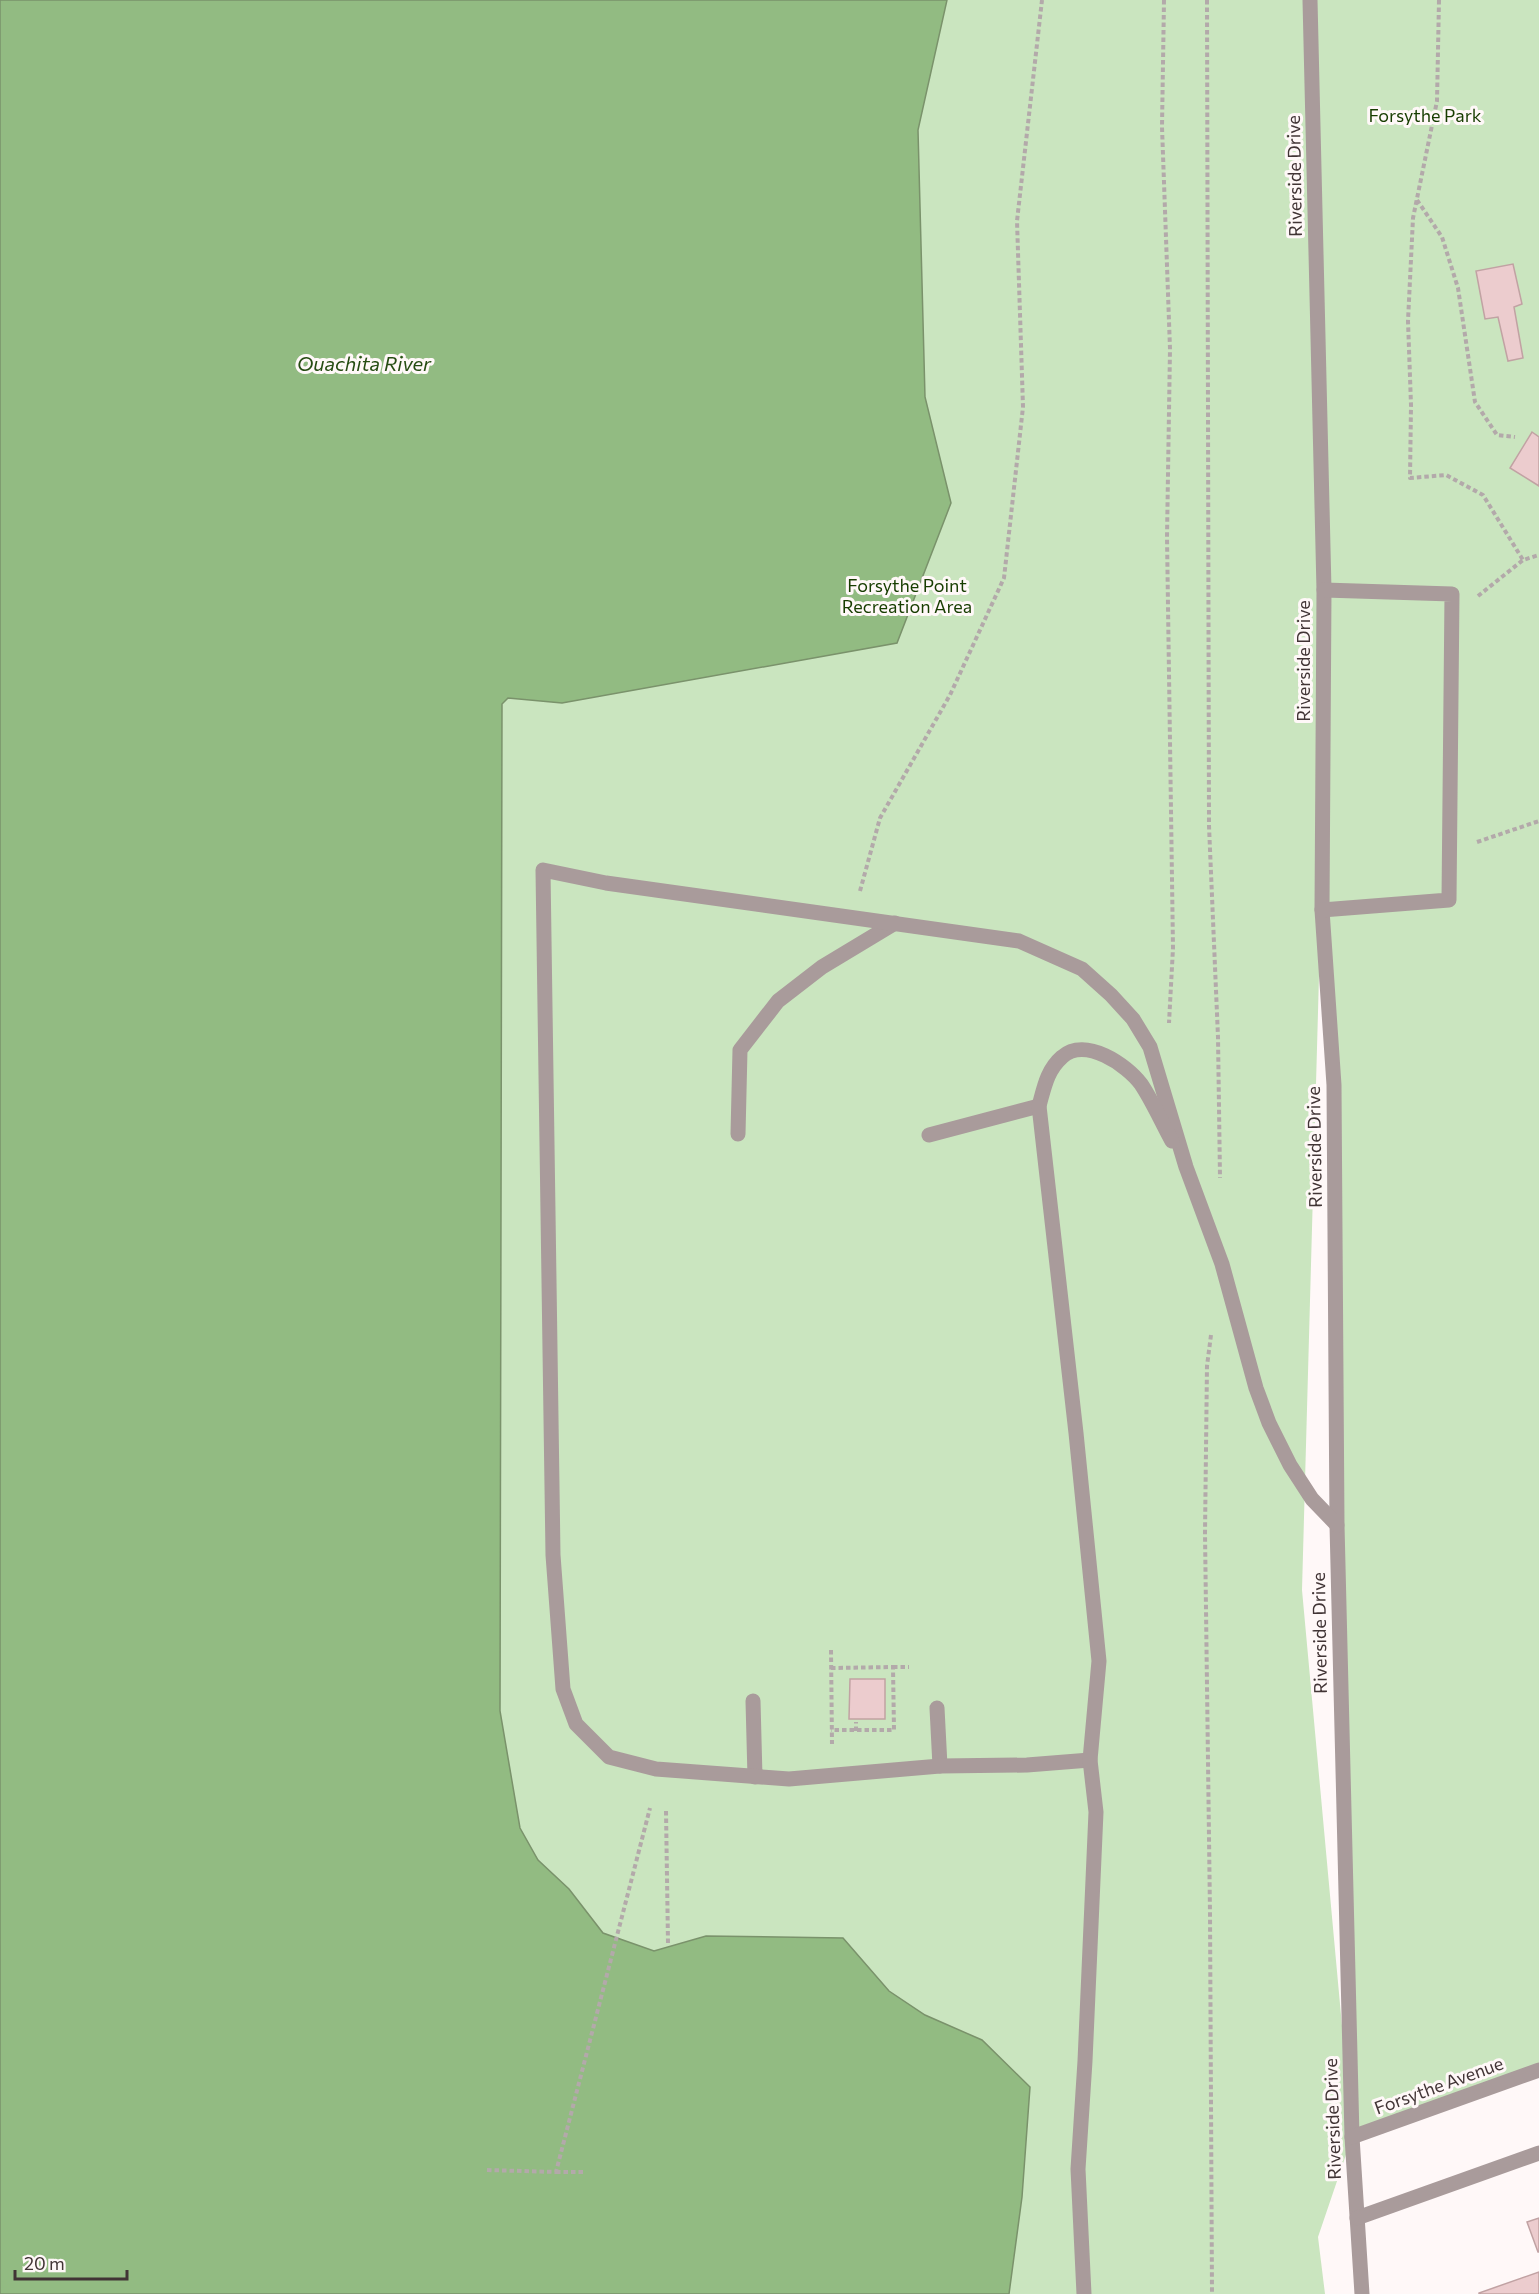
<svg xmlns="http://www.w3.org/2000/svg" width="1539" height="2294" viewBox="0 0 1539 2294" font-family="Commissioner,sans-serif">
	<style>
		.green { fill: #cae5bf; fill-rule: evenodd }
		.water { fill: #92bb82; stroke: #7a926b; stroke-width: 1.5 }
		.building { fill: #ecccce; stroke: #c1a2a3; stroke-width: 1.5 }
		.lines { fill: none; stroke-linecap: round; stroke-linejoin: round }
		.path { stroke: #b3a9aa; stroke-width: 4; stroke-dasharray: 4.5 3; stroke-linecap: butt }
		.minor { stroke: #a99b9b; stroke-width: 15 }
		.labels { text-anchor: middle; stroke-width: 6; stroke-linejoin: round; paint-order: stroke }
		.park-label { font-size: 18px; fill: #173d00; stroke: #fff8f8 }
		.street-label { font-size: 18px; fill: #413435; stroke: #fff8f8 }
		.water-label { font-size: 20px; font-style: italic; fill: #264c12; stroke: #fff8f8 }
	</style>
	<rect width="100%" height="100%" fill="#fff8f8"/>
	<path class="green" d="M498,0H1539V2066L1352,2137L1318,2237L1325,2294H996L617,1974L495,1874ZM1324,795L1351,2124L1302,1590Z"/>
	<path class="water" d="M0,0H947L918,130L925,397L951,503L897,643L562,703L508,698L502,704L500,1711L520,1828L538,1860L569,1889L603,1933L654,1951L706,1936L843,1938L889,1991L925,2015L982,2040L1030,2087L1022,2197L1009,2294H0Z"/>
	<g class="building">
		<path d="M1513,264L1522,304L1514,307L1523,358L1508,361L1498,317L1485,319L1476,271Z"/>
		<path d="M1532,432L1539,437V486L1510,468Z"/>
		<path d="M850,1679H885V1719H849Z"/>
		<path d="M1539,2218V2252H1538L1527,2222Z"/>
		<path d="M1539,2272V2294H1479V2293Z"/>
	</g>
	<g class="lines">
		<g class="path">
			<path d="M1164,0L1162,127L1170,349L1167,537L1173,948L1169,1023"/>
			<path d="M1207,0L1209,826L1218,1037L1220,1178"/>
			<path d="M1439,0L1437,101L1413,218L1408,321L1411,405L1410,478L1446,475L1483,495L1523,560"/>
			<path d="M1417,200L1442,237L1458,288L1475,402L1497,435L1515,437"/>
			<path d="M1478,596L1523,560L1539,555"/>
			<path d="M1477,842L1539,821"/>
			<path d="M860,891L880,818L950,695L1004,578L1023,407L1017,221L1042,0"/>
			<path d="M1211,1335L1207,1366L1205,1533L1210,1913L1212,2294"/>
			<path d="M831,1650L832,1744"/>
			<path d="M893,1667H909"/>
			<path d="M831,1668L893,1667L894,1730H831"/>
			<path d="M856,1731V1722"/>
			<path d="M666,1811L668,1943"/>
			<path d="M487,2170L556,2172L650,1808"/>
			<path d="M556,2172H585"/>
		</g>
		<g class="minor">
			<path d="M1310,0L1324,590L1322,910L1334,1085L1337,1525L1352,2137L1362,2294"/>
			<path d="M1322,910L1449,900L1452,594L1324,590"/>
			<path d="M738,1134L740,1050L778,1001L822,967L895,923"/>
			<path d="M929,1135L1039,1106"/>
			<path d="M753,1701L755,1777"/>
			<path d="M937,1708L940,1766"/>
			<path d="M1090,1760L1027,1765L940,1766L789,1779L656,1769L609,1757L576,1724L563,1689L553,1555L543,870L606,883L1019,941L1082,969L1111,995L1133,1019L1150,1047L1186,1167L1222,1264L1256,1388L1269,1423L1290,1465L1312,1499L1337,1525"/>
			<path d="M1352,2137L1539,2070"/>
			<path d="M1357,2218L1539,2153"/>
			<path d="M1084,2294L1078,2169L1085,2061L1096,1812L1090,1760L1099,1661L1076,1433L1039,1106C1044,1088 1047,1070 1062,1057C1085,1036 1127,1065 1141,1084C1153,1102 1162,1123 1172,1141"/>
		</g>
	</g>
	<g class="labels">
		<g class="park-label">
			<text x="1425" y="122">Forsythe Park</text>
			<text x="907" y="592">Forsythe Point<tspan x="907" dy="21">Recreation Area</tspan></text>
		</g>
		<g class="street-label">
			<text transform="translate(1295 176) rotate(-91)" y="6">Riverside Drive</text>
			<text transform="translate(1304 661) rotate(-90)" y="6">Riverside Drive</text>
			<text transform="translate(1315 1147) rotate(-91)" y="6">Riverside Drive</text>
			<text transform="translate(1320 1633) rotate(-91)" y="6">Riverside Drive</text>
			<text transform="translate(1439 2086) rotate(-20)" y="6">Forsythe Avenue</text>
			<text transform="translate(1333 2119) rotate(-92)" y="6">Riverside Drive</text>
		</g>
		<g class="water-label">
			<text x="364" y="371">Ouachita River</text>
		</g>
	</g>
	<path d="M15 2270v9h112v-9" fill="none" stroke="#413435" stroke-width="3"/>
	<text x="24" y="2270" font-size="18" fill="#413435" stroke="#fff8f8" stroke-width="4.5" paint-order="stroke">20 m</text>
</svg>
